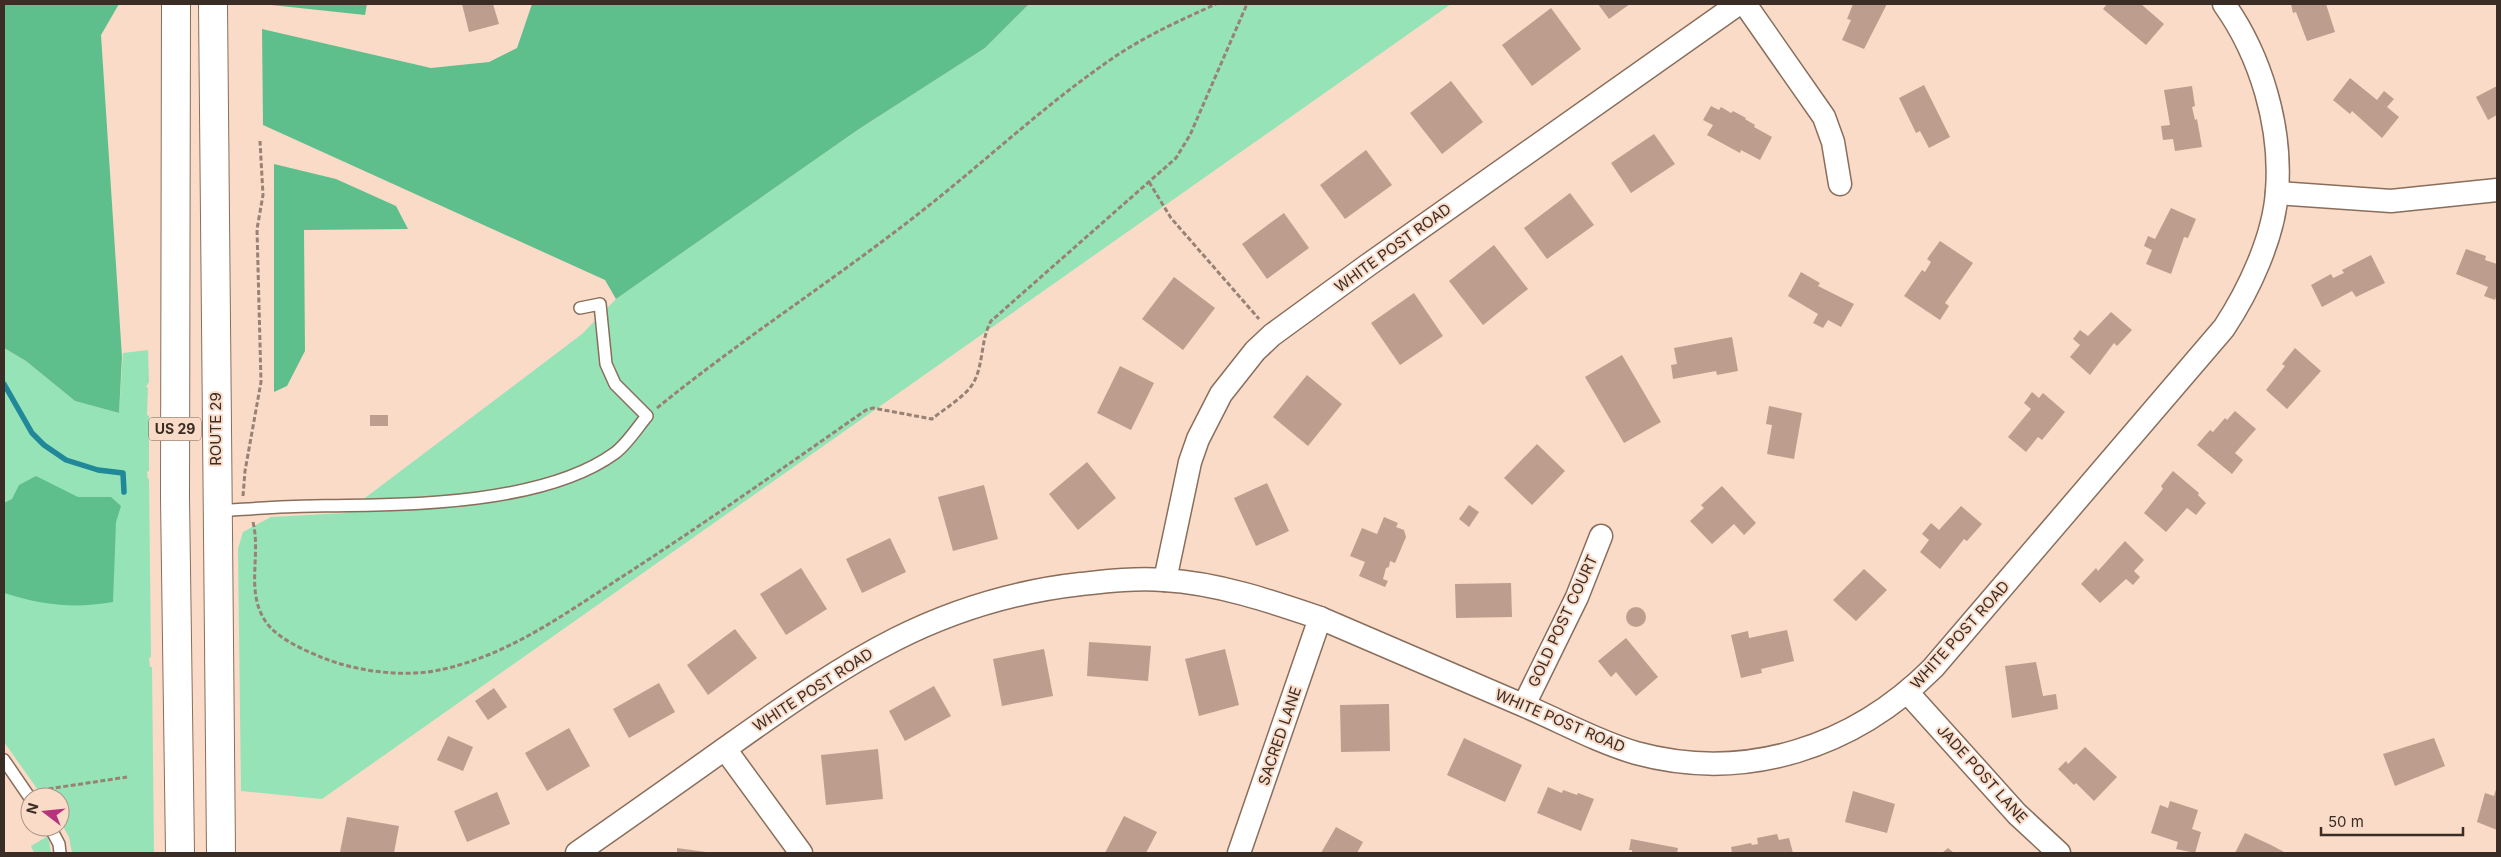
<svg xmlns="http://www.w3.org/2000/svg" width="2501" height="857" viewBox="0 0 2501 857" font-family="Inter,sans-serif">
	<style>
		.green { fill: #96e3b7 }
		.forest { fill: #5fbf8c }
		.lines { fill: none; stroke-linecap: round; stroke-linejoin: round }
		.stream { stroke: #208899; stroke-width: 5.5 }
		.building { fill: #bd9d8d }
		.service-casing { stroke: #896e5c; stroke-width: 14 }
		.minor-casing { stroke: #896e5c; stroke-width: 25 }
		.primary-casing { stroke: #896e5c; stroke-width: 30 }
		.path { stroke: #978275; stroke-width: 3; stroke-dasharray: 5 2.5; stroke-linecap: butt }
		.service { stroke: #fff; stroke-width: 11 }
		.minor { stroke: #fff; stroke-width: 22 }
		.primary { stroke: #fff; stroke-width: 28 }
		.labels { text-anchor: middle; stroke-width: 4; stroke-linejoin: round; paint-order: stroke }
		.shield { fill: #fadbc7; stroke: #736156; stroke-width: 1 }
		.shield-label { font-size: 14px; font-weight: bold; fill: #392d26 }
		.street-label { font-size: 15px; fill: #392d26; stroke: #fadbc7 }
	</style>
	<rect width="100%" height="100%" fill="#fadbc7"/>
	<g class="green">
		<path d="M1029,4H1451L322,799L241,791L238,549L243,532L271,517L345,513L582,334L616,299L859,129L985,48Z"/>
		<path d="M4,348L26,361L75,401L119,413L123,353L148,350L149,382L146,387L148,388L147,415L149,416V471L147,472L148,479H149L151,657L149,658L150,667H152L154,853H72L69,837L60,821V797H43L4,742Z"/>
		<path d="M48,836L51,853H34L31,846Z"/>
	</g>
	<g class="forest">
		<path d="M4,4H119L101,35L122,357L119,413L75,401L26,361L4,348Z"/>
		<path d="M262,4H367L365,15Z"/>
		<path d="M532,4H1029L985,48L859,129L616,299L605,280L263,125L262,29L431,68L489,62L517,48Z"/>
		<path d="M274,164L336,179L396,206L408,229L304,230L305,351L287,386L274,392Z"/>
		<path d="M36,476L78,497H111L121,506L116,522L113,602C73,609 42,605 4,593V503L12,499L19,485Z"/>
	</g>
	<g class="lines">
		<path class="stream" d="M4,384L32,433L44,445L66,460L98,470L123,473L124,492"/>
	</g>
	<g class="building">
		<path d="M462,4H493L499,24L469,32Z"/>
		<path d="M1598,4H1630L1609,19Z"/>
		<path d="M1853,4H1887L1864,49L1842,40L1851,20L1847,19Z"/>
		<path d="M2107,4H2141L2164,24L2146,45L2103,9Z"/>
		<path d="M2291,4H2326L2335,32L2307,41L2296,12L2293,13Z"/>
		<path d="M1551,8L1581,49L1532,86L1502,45Z"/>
		<path d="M2350,78L2377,100L2384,91L2394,99L2387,107L2399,117L2382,138L2352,111L2350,114L2333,100Z"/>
		<path d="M1451,81L1483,122L1442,154L1410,113Z"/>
		<path d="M1924,85L1950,137L1929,148L1920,131L1916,133L1899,98Z"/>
		<path d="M2192,86L2195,106L2192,107L2195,120L2197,119L2202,147L2175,151L2173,139L2163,140L2161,126L2170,125L2164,90Z"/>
		<path d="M2497,86V115L2488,120L2476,97Z"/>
		<path d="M1711,106L1719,110L1721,107L1731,113L1733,111L1746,118L1745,119L1755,125L1754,127L1772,137L1760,160L1741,150L1740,153L1707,135L1713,125L1703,120Z"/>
		<path d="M1654,134L1675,164L1631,193L1611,163Z"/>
		<path d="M1366,150L1392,185L1345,219L1320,185Z"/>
		<path d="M1570,193L1594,225L1547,259L1524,228Z"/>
		<path d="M2171,208L2196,219L2188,238L2184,237L2171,274L2146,264L2152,250L2144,246L2148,236L2155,239Z"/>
		<path d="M1284,213L1309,248L1267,279L1242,244Z"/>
		<path d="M1940,241L1973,263L1945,303L1949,306L1940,320L1904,296L1922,270L1925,272L1931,262L1927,259Z"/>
		<path d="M1494,245L1528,289L1483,325L1449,281Z"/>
		<path d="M2466,249L2486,256L2485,260L2497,264V294L2495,300L2484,296L2488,287L2456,274Z"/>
		<path d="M2371,255L2385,283L2356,297L2352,291L2322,307L2311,285L2331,274L2333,278L2344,273L2342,270Z"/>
		<path d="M1801,272L1820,283L1818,286L1854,304L1841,327L1828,320L1823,328L1813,323L1818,314L1788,296Z"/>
		<path d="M1174,277L1215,308L1183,350L1142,319Z"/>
		<path d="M1414,293L1443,336L1400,365L1371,323Z"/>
		<path d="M2111,312L2132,330L2117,346L2114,343L2090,375L2070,357L2080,345L2073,339L2080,330L2088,336Z"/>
		<path d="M1732,337L1738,371L1717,375L1716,371L1673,379L1671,365L1677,364L1674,348Z"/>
		<path d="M2295,348L2321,371L2287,409L2266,390L2285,366L2282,364Z"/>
		<path d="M1622,355L1661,422L1624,443L1585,377Z"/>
		<path d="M1120,366L1154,383L1131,430L1097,413Z"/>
		<path d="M1307,375L1342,404L1308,446L1273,417Z"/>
		<path d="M2032,392L2039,398L2043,393L2065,412L2042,440L2038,437L2026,452L2008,437L2031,409L2024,403Z"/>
		<path d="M1769,406L1802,413L1794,459L1767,454L1772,425L1766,424Z"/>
		<path d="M2235,411L2256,429L2235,453L2243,460L2232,474L2197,445L2210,430L2213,432L2225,418L2227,420Z"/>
		<rect x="370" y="415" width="18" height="11"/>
		<path d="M1537,444L1565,471L1532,505L1504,478Z"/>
		<path d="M1087,462L1116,498L1078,530L1049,494Z"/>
		<path d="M2173,471L2199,493L2198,495L2206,503L2196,515L2187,508L2166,532L2144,513L2163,489L2161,486Z"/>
		<path d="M1267,483L1289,531L1256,546L1234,498Z"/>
		<path d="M984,485L998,539L953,551L938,497Z"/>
		<path d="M1722,486L1756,523L1744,535L1734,524L1712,544L1690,521L1704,508L1701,505Z"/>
		<path d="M1469,505L1479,512L1469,527L1459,519Z"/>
		<path d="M1961,506L1982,524L1967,541L1964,539L1940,569L1920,552L1929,540L1922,534L1931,523L1939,530Z"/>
		<path d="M1384,517L1398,523L1396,527L1404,530L1406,537L1395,563L1390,561L1389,567L1386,568L1383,579L1388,581L1385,587L1359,576L1365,562L1350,556L1362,528L1377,534Z"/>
		<path d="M890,538L906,572L862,593L846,559Z"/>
		<path d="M2125,541L2144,560L2134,571L2140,577L2133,585L2126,579L2100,603L2081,584L2096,568L2098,571Z"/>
		<path d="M801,568L827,609L786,635L760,594Z"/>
		<path d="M1864,569L1887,590L1856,621L1833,600Z"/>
		<path d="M1511,583L1512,617L1456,618L1455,584Z"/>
		<circle cx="1636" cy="617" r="10"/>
		<path d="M735,629L757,658L708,695L687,665Z"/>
		<path d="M1787,630L1794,661L1761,669L1762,673L1741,678L1731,635L1748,631L1749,638Z"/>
		<path d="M1626,638L1658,677L1636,696L1616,672L1611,677L1598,661Z"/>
		<path d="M1089,642L1151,646L1148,681L1087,676Z"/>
		<path d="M1044,649L1053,696L1002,706L993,659Z"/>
		<path d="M1225,649L1239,705L1199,716L1185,659Z"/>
		<path d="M2036,662L2043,696L2056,694L2058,709L2012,718L2005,666Z"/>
		<path d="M659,683L675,712L629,738L613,709Z"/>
		<path d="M934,686L951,716L905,741L889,711Z"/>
		<path d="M494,688L507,707L488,720L475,701Z"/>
		<path d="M1389,704L1390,751L1341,752L1340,705Z"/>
		<path d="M569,728L590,766L547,791L525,753Z"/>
		<path d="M448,736L473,747L463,771L437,760Z"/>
		<path d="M1464,738L1522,765L1505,802L1447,775Z"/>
		<path d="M2434,738L2445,766L2395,786L2383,754Z"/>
		<path d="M2085,747L2117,777L2094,801L2076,783L2074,785L2058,769L2066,761L2068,764Z"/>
		<path d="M878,749L883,799L826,805L821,755Z"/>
		<path d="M2497,786V830L2477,822L2485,793L2494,796Z"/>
		<path d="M1548,787L1562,793L1563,790L1577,795L1578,793L1594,799L1581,831L1537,813Z"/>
		<path d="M1853,791L1895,804L1887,833L1845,822Z"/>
		<path d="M497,792L510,824L467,842L454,811Z"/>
		<path d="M2170,801L2198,810L2192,829L2201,832L2195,853L2176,849L2178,842L2151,833L2160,805L2168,808Z"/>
		<path d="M1124,816L1157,832L1146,853H1105Z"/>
		<path d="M347,817L399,826L394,853L340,852Z"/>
		<path d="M1336,827L1363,842L1357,853H1321Z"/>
		<path d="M2245,833L2271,845L2286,853H2235Z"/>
		<path d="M1777,834L1779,840L1789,838L1793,853H1732L1731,847L1751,843L1752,845L1758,844L1757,838Z"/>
		<path d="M1631,839L1678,848L1677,853H1632V850H1629Z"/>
		<path d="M677,848L706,852V853H677Z"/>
		<path d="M1948,848L1954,853H1942Z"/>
	</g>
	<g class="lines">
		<defs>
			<g id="service">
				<path d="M218,511C250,509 281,506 313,506C401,505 542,506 615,453C627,444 637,428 647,416L615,384L606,364L600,304L580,308"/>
				<path d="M4,760L30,798"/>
				<path d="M50,827L59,844L60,853"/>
			</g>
			<g id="minor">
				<path d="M1745,4L1824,117L1833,142L1840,184"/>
				<path d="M2277,193L2391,201L2497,190"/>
				<path d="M1165,580L1190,462L1198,439L1221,394L1255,351L1272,335L1368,265L1738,4"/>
				<path d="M1908,693L2017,814L2059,853"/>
				<path d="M1524,705L1577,597L1601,536"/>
				<path d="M725,749L801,853"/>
				<path d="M577,853C629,817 681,780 733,743C847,662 937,600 1081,584C1109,581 1136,578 1164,580C1217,583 1270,601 1320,618C1386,646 1452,675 1518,703C1557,719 1595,741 1636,753C1746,783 1854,747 1933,668L2224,328C2249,290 2274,237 2277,191C2282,127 2261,56 2224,4"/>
				<path d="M1239,853L1320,618"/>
			</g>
			<g id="primary">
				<path d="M176,4L175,498L180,853"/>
				<path d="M213,4L221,853"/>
			</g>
		</defs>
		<use href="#service" class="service-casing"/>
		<use href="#minor" class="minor-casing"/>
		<use href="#primary" class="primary-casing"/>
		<g class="path">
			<path d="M1149,182L1171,218L1259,319"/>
			<path d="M657,408C744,337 839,277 927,207C989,158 1047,103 1113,58C1145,36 1181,20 1216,4"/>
			<path d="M243,496L245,471L261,382L257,229L263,195L260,141"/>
			<path d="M253,522C261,555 246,589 264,619C275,638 304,650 323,658C359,672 407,678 444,669C509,654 562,616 617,580C701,526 783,468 866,410L873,408L932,419C944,409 963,398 972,385C984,367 980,341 991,321L1176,158L1190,135L1247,4"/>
			<path d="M41,790L127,777"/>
		</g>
		<use href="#service" class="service"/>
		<use href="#minor" class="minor"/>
		<use href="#primary" class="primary"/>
	</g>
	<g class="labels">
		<rect class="shield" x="149" y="417.5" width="52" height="23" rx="4"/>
		<g class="shield-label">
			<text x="175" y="434">US 29</text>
		</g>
		<g class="street-label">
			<text transform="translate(1393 248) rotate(-36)" y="5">WHITE POST ROAD</text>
			<text transform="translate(216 429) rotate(-90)" y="5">ROUTE 29</text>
			<text transform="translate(1563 621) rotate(-65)" y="5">GOLD POST COURT</text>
			<text transform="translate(1960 635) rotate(-48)" y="5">WHITE POST ROAD</text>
			<text transform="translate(813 690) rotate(-33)" y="5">WHITE POST ROAD</text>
			<text transform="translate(1560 721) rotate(23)" y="5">WHITE POST ROAD</text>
			<text transform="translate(1280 736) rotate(-71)" y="5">SACRED LANE</text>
			<text transform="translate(1982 774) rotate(48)" y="5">JADE POST LANE</text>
		</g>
	</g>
	<rect width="2501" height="857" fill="none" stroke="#392d26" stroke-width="10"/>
	<g transform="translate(45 812) rotate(286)"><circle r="24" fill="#fadbc7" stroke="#ad9587"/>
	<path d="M0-4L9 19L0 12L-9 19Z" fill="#b5347d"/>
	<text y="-8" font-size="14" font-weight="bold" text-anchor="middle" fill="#392d26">N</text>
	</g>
	<path d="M2321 827v8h142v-8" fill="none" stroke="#392d26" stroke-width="2.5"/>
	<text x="2328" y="827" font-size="15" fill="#392d26" stroke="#fadbc7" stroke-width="4" paint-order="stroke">50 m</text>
</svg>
